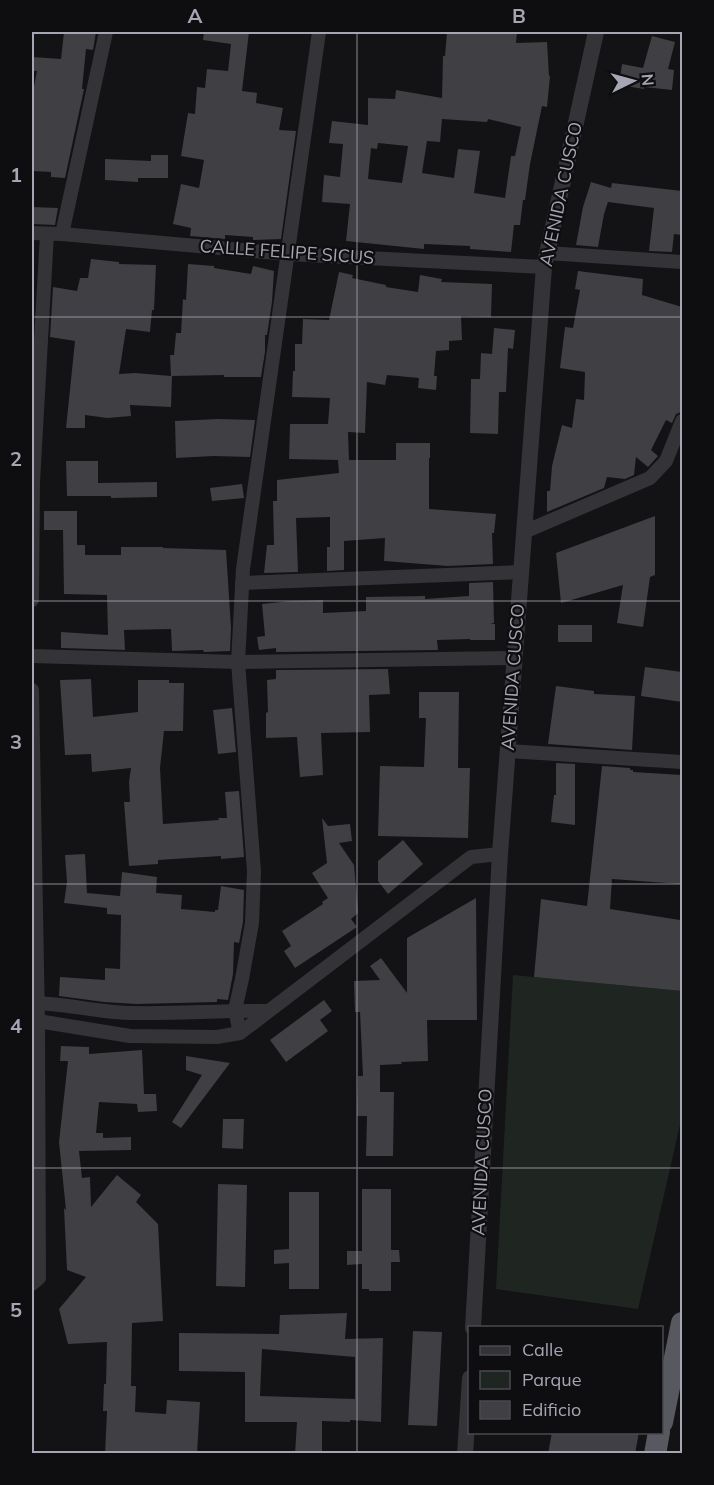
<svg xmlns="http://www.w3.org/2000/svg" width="714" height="1485" viewBox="0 0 714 1485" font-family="Mulish,sans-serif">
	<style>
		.green { fill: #1f2621 }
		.building { fill: #3f3f44; fill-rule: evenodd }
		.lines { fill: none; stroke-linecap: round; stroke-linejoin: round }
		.minor { stroke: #343438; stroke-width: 14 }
		.tertiary { stroke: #343438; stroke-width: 16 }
		.trunk { stroke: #585860; stroke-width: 22 }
		.grid { fill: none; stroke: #a5a6b3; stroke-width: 1.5; stroke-opacity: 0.55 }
		.labels { text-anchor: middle; stroke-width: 4.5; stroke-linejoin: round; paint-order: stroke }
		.street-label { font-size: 18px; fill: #a5a6b3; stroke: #0e0d0f }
		.neatline { fill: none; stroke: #a5a6b3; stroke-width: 2 }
		.grid-label { font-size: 20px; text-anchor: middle; font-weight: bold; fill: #a5a6b3 }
	</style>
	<rect width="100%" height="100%" fill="#131214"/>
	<path class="green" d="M513,975L682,991V1116L638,1309L496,1289Z"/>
	<g class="building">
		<path d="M64,32H96L93,50L86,49L82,89H84L65,178L51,177V172L32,171L34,153H32V97L37,71H32V57L61,59Z"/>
		<path d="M204,32H249L242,91L257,93L256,103L283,108L279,130L296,131L281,239L253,240V237L225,235V239L190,236L191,228L173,224L181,184L199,188L204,160L181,156L188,113L195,114L197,87L205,88L207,69L228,71L231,44L203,40Z"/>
		<path d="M447,32H517L516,43L547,42L549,76H550L547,107L542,106L530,164L525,200H523L520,225H514L511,252L470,249V246L424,244V249L346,241L350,204L322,202L324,175L340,177L343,144L329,143L332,121L368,125V98L395,99L396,90L442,98L443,56H445ZM442,119L487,122L488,119L521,127L515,156H511L505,198L474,193L480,151L458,149L454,178L422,173L427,141L440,142ZM378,143L408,146L402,183L368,179L371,148L377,149Z"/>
		<path d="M652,36L675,42L668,69L674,70L672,90L644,87V89L619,85L622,64L643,68Z"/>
		<path d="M151,155H168V178H138V182L105,180V159L151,161Z"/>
		<path d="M591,182L611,188L612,183L682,191V235L674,234L672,252L649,251L654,208L608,202L604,214L598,247L576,245L583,207Z"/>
		<path d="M32,207L58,208L55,225L32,224Z"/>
		<path d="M91,259L119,262V264L156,265L154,310H152L150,332L126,329L119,374L135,373L171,376L170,355H174L176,333H181L183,299L186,300L188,264L214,266V268L251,274L253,266L274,271L272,302L267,335H265V352L261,377H224V375L172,376L171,407L130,405L131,416L107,418L85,415V428H66L75,341L50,337L53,287L77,291L80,278H88Z"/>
		<path d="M578,271L643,279L642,295L682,307V409L681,412L676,414L672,423L666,420L651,450L658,456L648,467L636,457L634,475L625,479L607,477L604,488L547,512V491H550L552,466L562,425L572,428L576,399L584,400L585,372L560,368L565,327L573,328L580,290L575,289Z"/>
		<path d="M339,272L353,275L352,278L386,285V287L418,292L420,275L442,279L441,282L492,284L491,317L461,316L462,340L449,341V350L436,351L434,376H437L436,390L418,388L419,378L387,375L385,385L367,382L365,433L348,432L349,460H396V443H430V458H429V509L496,514L494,533H492L493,564L448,566L384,561L385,538L344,541V570L327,571V547H330V517L296,518L298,572L264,573L267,545H274L273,501H277V480L339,473L338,460L289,459L290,424H328L330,398L292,397L293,371H295V344H302L303,319L329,320Z"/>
		<path d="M494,328L515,330L513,349L508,348L506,392H499L498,434L470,433L471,379H480L481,353L492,354Z"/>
		<path d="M218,419L255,420L250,457L213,456L176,458L175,421Z"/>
		<path d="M66,461H98V483L157,482V497L111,498V496H67Z"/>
		<path d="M242,484L244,498L212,501L210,488Z"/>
		<path d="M44,511H77V545H85V555H121V547H163V548L226,550L231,628L230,651L206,652H204L203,650L172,651L171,629L124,630L125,650L61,648V632L108,635L107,595L64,594L63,530H44Z"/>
		<path d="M655,516V575L650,577L643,627L617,623L623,585L561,603L556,553Z"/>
		<path d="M493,582L494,623L490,624H495V640H470V639L437,640L438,650L276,652V648L259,650L257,637L265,636L262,604L291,601L323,600V613L366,611V597L425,596V599L469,596V583Z"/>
		<rect x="558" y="625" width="34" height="17"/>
		<path d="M645,667L682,672V702L641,696Z"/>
		<path d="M388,669L390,694L369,695L370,732L321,733L323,775L300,777L297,737L266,738V713L268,712L267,680L276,679V670Z"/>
		<path d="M91,679L93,717L138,712V680H169V683H184L183,731H164L160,768L163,824L219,820L218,818H227L225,792L239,791L244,857L221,859V856L158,860V864L129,866L124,802H130L129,782L131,768L92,772L91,754L65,755L60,680Z"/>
		<path d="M556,686L594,691V694L635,696L632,750L548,744Z"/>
		<path d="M419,692H459L458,768H470L468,838L378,836L380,766L424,767L426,718H419Z"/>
		<path d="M232,708L236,752L218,754L213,710Z"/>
		<path d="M556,763L575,764V825L551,822L554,795H556Z"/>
		<path d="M602,766L630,768V770H633V772L682,775V861L680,884L612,879L610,909L680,920V956H682V991L534,977L541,899L587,906Z"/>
		<path d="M322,818L328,826L350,824L352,841L339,843L354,865L358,913L351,919L357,927L295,968L284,951L291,946L282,931L323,904L322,902L328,898L312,873L327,863Z"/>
		<path d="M403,840L423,864L388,894L378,881V861Z"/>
		<path d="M85,854L87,893L120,896L122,872L157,877L156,893L182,895L181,909L215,912V910H218L221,886L244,890L243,922L239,943L234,942L233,974L228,1000L217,999V1002L137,1004L104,1002L59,996L60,977L105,980V968L120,969L121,915L107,914V908L64,903L67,882L65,855Z"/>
		<path d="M476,898L477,1020H427L428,1061L401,1062L402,1064L380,1065V1092H394L393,1156H366L367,1116H357L358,1076H363L360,1012H355L354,981L380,980L370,966L381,958L407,993V938Z"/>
		<path d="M324,1000L332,1011L320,1020L328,1031L286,1062L270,1040Z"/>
		<path d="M61,1046L89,1047V1054L142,1050L144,1094H156L157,1111L138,1112L137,1104L99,1102L96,1133H103V1138L131,1137V1150L79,1151L82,1178L90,1177L91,1207L117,1175L141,1195L136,1202L158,1224L163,1321L132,1323L131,1386H136L135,1412L166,1414L167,1400L200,1402L197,1454H105L107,1411H103L104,1384H106L107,1342L68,1344L59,1309L86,1277L67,1270L64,1208L66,1210L59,1142L68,1061H60Z"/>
		<path d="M186,1056L230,1063L181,1128L172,1122L202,1075L186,1070Z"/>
		<path d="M223,1119H244L243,1149L222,1148Z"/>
		<path d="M218,1184L247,1185L245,1287L216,1286Z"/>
		<path d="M362,1189H391V1250H399L400,1262H391V1291H369V1289H362V1264L347,1265V1251H362Z"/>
		<path d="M289,1192H319V1289H289V1263L274,1264V1250L289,1249Z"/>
		<path d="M347,1313L345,1339L383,1338L381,1422L350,1420V1422L322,1421V1454H295L297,1422H245V1372L179,1371V1333L279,1334L280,1315ZM262,1349L355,1357V1399L260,1396Z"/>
		<path d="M413,1331L442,1332L437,1426L408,1425Z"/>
		<path d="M552,1432H639L635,1454H548Z"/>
	</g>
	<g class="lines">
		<g class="minor">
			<path d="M32,233L62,234L288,254L544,267"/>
			<path d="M62,234L106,32"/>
			<path d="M547,253L682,262"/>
			<path d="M524,532L650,478L666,461L682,421"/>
			<path d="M242,583L521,572"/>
			<path d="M32,600L33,482L47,234"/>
			<path d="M32,656L238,662L515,658"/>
			<path d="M32,690L38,1021L39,1278L32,1284"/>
			<path d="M508,751L682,762"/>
			<path d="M32,1003C65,1003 99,1013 133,1013C178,1014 223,1010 268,1011"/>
			<path d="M32,1021H38L130,1036L217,1037L240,1033L471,857L500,854"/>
			<path d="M240,1033L235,1010L242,979L252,923L254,871L238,662L243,569L319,32"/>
		</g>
		<g class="tertiary">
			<path d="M473,1328L500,854L544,267L596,32"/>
			<path d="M465,1454L470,1378"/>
		</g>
		<g class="trunk">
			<path d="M662,1422L682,1323"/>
			<path d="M655,1454L659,1432"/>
		</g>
	</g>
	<path class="grid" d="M357,32V1454M32,317H682M32,601H682M32,884H682M32,1168H682"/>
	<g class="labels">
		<g class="street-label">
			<text transform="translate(561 194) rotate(-78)" y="6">AVENIDA CUSCO</text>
			<text transform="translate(287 252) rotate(4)" y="6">CALLE FELIPE SICUS</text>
			<text transform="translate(513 677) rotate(-86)" y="6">AVENIDA CUSCO</text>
			<text transform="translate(482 1162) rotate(-87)" y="6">AVENIDA CUSCO</text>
		</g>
	</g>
	<rect width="714" height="1485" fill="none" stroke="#0e0d0f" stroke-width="66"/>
	<rect x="468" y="1326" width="195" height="108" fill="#0e0d0f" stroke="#4a4a51" stroke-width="1.5"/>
	<rect x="480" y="1346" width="30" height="9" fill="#343438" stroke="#4a4a51" stroke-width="1.5"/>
	<text x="522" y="1356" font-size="18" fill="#a5a6b3">Calle</text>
	<rect x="480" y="1371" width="30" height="18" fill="#1f2621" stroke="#4a4a51" stroke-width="1.5"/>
	<text x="522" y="1386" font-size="18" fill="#a5a6b3">Parque</text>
	<rect x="480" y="1401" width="30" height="18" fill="#3f3f44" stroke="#4a4a51" stroke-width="1.5"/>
	<text x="522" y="1416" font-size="18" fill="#a5a6b3">Edificio</text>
	<g transform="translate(633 81) rotate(85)" stroke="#0e0d0f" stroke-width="4.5" paint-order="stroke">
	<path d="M0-4.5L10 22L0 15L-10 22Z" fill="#a5a6b3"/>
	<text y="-9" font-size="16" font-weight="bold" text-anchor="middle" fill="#a5a6b3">N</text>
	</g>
	<rect x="33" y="33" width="648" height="1419" class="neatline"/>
	<g class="grid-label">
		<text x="195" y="23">A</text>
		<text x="519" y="23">B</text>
		<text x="16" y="182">1</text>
		<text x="16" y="466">2</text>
		<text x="16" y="749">3</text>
		<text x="16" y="1033">4</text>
		<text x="16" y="1317">5</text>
	</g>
</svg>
